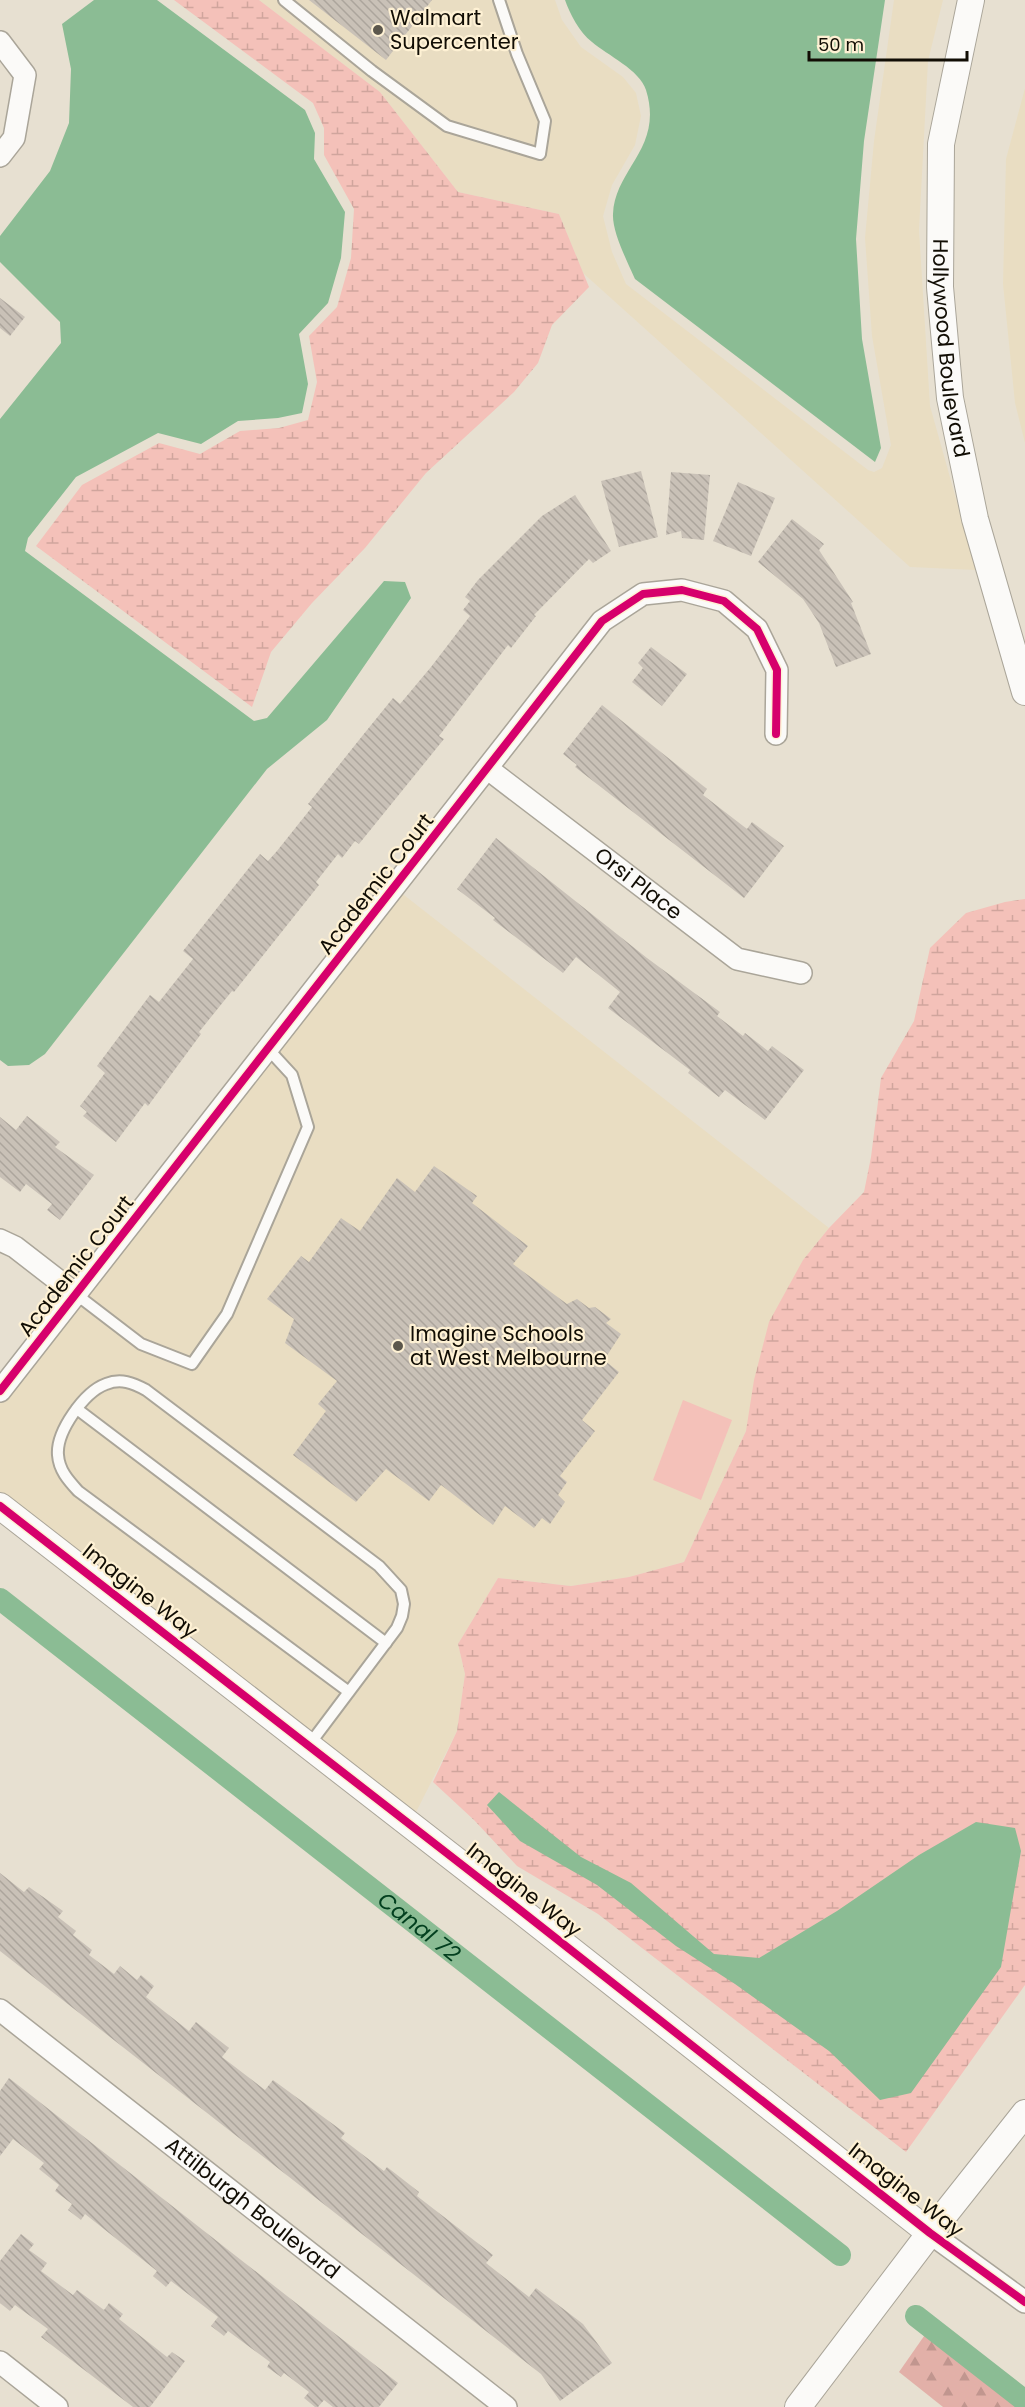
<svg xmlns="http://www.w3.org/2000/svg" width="1025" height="2407" viewBox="0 0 1025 2407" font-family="Poppins,sans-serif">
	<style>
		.built { fill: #e9ddc2 }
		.forest { fill: url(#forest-firs) }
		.wetland { fill: url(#wetland-marsh) }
		.pitch { fill: #f4c1b9 }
		.water { fill: #8bbc94 }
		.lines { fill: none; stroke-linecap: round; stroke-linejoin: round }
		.canal { stroke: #8bbc94; stroke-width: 22 }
		.building { fill: url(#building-back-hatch) }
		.service-casing { stroke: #aaa599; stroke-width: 14 }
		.minor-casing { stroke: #aaa599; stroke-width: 24 }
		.tertiary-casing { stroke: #aaa599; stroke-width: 28 }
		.service { stroke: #fbfaf8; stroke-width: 10 }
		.minor { stroke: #fbfaf8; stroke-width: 21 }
		.tertiary { stroke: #fbfaf8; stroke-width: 26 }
		.cycleway-casing { stroke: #fef1d4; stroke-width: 11 }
		.cycleway { stroke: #d6006c; stroke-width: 8 }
		.poi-dot { fill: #5c574c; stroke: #fef1d4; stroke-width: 2 }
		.labels { text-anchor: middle; stroke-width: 4.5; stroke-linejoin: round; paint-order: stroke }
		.poi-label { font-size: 21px; fill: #110d04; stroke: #fef1d4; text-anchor: start }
		.street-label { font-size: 21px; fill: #110d04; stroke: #fef1d4 }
		.water-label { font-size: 22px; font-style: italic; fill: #03401f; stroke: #fef1d4 }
	</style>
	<defs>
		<pattern id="forest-firs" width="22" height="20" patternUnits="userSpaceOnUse" patternTransform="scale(1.5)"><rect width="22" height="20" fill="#e2b0a8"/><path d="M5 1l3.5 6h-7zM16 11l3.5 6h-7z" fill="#c1968f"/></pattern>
		<pattern id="wetland-marsh" width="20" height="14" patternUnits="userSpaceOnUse" patternTransform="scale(1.5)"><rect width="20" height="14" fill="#f4c1b9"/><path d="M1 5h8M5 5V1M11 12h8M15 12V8" fill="none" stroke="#d0a59d"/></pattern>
		<pattern id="building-back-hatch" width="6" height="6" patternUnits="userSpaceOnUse" patternTransform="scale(1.5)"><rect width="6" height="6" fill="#c9c1b7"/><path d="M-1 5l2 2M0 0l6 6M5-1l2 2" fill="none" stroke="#aca59c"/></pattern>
	</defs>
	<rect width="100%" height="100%" fill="#e7e0d1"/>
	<g class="built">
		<path d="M259,0H555L562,20L581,47L623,77L636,93L641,116L635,145L612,185L603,216L612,252L626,284L868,470L874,472L882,468L891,445L872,336L865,238L874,141L894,0H943L928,61L919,230L930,406L976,570L910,567L583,273L559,214L458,192L380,92Z"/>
		<path d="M1025,88V443L1015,403L1003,284L1006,159Z"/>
		<path d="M395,888L829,1228L803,1260L746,1431L684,1562L629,1577L571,1586L498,1578L458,1644L465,1674L457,1731L410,1824L0,1507V1389Z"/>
	</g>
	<path class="forest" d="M936,2319L1025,2388V2407H943L899,2372Z"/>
	<g class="wetland">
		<path d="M174,0H259L380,92L458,192L559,214L589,287L552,325L538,363L514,392L426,473L365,548L312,603L271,652L252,707L36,546L82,485L159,443L200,454L240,431L279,428L308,420L317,382L309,336L337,307L351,258L354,209L324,155V128L313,103Z"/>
		<path d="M1025,899V1985L906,2152L598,1914L517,1866L474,1820L433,1782L457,1731L465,1674L458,1644L498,1578L571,1586L629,1577L684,1562L746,1431L754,1380L769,1322L803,1260L829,1228L864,1192L871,1157L881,1078L914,1021L930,948L966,913L1005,902Z"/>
	</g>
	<path class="pitch" d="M683,1400L732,1420L701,1500L653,1480Z"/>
	<g class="water">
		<path d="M94,0H157L305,110L315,133L314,159L345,212L341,258L328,303L299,334L308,384L302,413L278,418L238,421L201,444L158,433L76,477L28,538L25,551L254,721L267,718L384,581L405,582L411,598L327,720L267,769L45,1054L29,1065L8,1066L0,1060V419L61,343L60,322L0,262V236L50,171L69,123L71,69L62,24Z"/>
		<path d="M565,0H885L864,141L856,239L862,339L881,448L875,462L635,279C628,263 612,232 613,214C615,168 664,148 646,90C640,70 607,55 592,42C579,32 570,14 565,0Z"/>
		<path d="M499,1792L581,1857L631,1883L714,1954L759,1958L837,1911L919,1855L976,1822L1015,1828L1021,1851L1001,1967L911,2093L880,2100L829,2051L735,1984L676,1946L597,1885L520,1841L487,1805Z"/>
	</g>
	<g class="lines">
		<g class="canal">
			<path id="s1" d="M0,1599L840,2255"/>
			<path d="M916,2316L1025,2401"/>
		</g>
	</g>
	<g class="building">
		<path d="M309,0H432L386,60Z"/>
		<path d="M0,298L25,317L10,336L0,328Z"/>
		<path d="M641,471L658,537L619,547L601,481Z"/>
		<path d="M671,472L710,475L704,540L682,538L681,531L666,535Z"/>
		<path d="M738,482L775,498L751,556L713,541Z"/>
		<path d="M575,495L611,551L593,563L589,559L534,615L536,616L511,648L508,645L439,736L444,739L359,844L355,841L342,858L338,854L316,882L319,885L234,992L232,991L199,1032L201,1034L148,1106L145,1103L116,1142L83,1116L87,1112L80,1106L105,1073L97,1066L150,995L159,1002L193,959L183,951L260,854L268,861L277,851L312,807L308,804L363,735L393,698L400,704L431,667L470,616L463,610L470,601L465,597L478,580L542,516Z"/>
		<path d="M792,519L824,544L819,550L853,602L851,603L871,654L836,667L819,623L803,599L758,562Z"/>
		<path d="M651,647L687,674L662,706L632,682L643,668L638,663Z"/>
		<path d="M602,705L707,789L703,795L747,829L752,822L784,846L744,898L575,767L577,765L563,754Z"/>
		<path d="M496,838L647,958L720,1012L717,1016L743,1036L745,1033L768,1051L772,1046L804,1070L765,1120L725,1090L719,1097L688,1073L690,1070L608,1008L620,992L576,957L563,973L493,920L495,918L457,889Z"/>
		<path d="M27,1116L60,1142L55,1147L94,1175L60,1220L47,1210L52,1204L26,1184L20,1192L0,1177V1117L16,1130Z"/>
		<path d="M434,1166L477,1196L472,1203L528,1246L513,1264L567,1304L577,1299L589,1308L595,1307L611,1319L606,1323L621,1334L604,1360L619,1372L582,1420L595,1431L560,1476L567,1482L558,1495L565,1502L550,1524L542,1518L534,1528L505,1506L493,1525L441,1485L429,1501L386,1469L356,1502L293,1455L326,1411L318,1404L337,1381L285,1343L294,1319L267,1299L301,1256L309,1262L341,1218L360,1231L397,1178L415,1192Z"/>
		<path d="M0,1873L24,1892L29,1887L63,1911L58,1917L76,1931L73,1935L92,1950L89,1955L114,1974L120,1966L137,1980L141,1975L154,1986L146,1997L189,2031L196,2022L229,2048L222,2057L265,2090L273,2080L345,2133L341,2138L384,2171L387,2167L419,2192L417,2196L493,2255L486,2263L529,2297L536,2288L583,2324L612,2363L560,2401L541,2374L0,1951Z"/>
		<path d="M9,2078L398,2383L379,2407H333L324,2400L318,2407H315L304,2398L309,2392L284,2373L281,2377L267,2367L270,2362L228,2331L224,2336L211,2326L218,2317L171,2281L166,2287L153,2276L157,2271L85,2214L81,2220L68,2210L72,2204L55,2191L59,2185L39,2169L44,2163L13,2139L0,2156V2091Z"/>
		<path d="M21,2234L34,2244L29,2250L47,2263L41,2271L73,2295L77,2290L104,2310L109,2303L123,2314L119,2319L167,2357L172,2352L185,2361L150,2407H133L41,2337L48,2329L15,2305L10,2311L0,2303V2261Z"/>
	</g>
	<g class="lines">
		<defs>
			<g id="service">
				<path d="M284,0L372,71L447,126L540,154L545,121L517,54L499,0"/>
				<path d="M77,1295L141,1344L192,1364L227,1314L308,1127L292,1075L269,1050"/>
				<path d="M77,1409L386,1643"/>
				<path d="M309,1745L397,1628L402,1616L404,1604L401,1590L379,1566L146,1390C133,1383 121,1378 106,1384C84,1392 56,1432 58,1455C59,1470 68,1480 78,1491L349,1692"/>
			</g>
			<g id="minor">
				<path d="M0,42L25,75L14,138L0,156"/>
				<path id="s2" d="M488,769L737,959L801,973"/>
				<path d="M0,1240L15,1247L77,1295"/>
				<path d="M0,1391L602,621L643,594L682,590L724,601L757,629L777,670L776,734"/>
				<path id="s3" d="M0,2010L506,2407"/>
				<path d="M930,2233L1025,2302"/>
				<path d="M0,2362L57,2407"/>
			</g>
			<g id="tertiary">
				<path id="s4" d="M971,0L941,144L940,287L950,398L975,519L1025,692"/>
				<path d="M0,1506L520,1910L930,2233"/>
				<path d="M798,2407L930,2233L1025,2113"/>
			</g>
		</defs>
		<use href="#service" class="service-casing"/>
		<use href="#minor" class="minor-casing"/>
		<use href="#tertiary" class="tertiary-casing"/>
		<use href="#service" class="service"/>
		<use href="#minor" class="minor"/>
		<use href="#tertiary" class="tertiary"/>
		<defs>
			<g id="cycleway">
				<path d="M0,1391L602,621L643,594L682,590L724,601L757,629L777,670L776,734"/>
				<path d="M0,1506L520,1910L930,2233L1025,2302"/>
			</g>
		</defs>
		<use href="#cycleway" class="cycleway-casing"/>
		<use href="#cycleway" class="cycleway"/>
	</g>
	<g class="poi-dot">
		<circle cx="378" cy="30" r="6"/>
		<circle cx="398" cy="1346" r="6"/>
	</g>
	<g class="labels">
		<g class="poi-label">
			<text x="390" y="25">Walmart<tspan x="390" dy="24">Supercenter</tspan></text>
			<text x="410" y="1341">Imagine Schools<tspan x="410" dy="24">at West Melbourne</tspan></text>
		</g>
		<g class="street-label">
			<text dy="7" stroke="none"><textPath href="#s4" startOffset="352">Hollywood Boulevard</textPath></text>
			<text dy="7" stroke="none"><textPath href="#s2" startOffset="189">Orsi Place</textPath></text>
			<text transform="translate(376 884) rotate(-52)" y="7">Academic Court</text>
			<text transform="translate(76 1266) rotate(-52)" y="7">Academic Court</text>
			<text transform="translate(140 1591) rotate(38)" y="7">Imagine Way</text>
			<text transform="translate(524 1890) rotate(38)" y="7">Imagine Way</text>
			<text transform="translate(906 2190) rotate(38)" y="7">Imagine Way</text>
			<text dy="7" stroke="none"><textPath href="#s3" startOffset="321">Attilburgh Boulevard</textPath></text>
		</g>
		<g class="water-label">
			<text dy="8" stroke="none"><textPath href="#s1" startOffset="532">Canal 72</textPath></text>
		</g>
	</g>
	<path d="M809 51v9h158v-9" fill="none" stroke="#110d04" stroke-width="3"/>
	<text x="818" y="51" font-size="18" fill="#110d04" stroke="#fef1d4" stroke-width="4.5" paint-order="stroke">50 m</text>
</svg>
